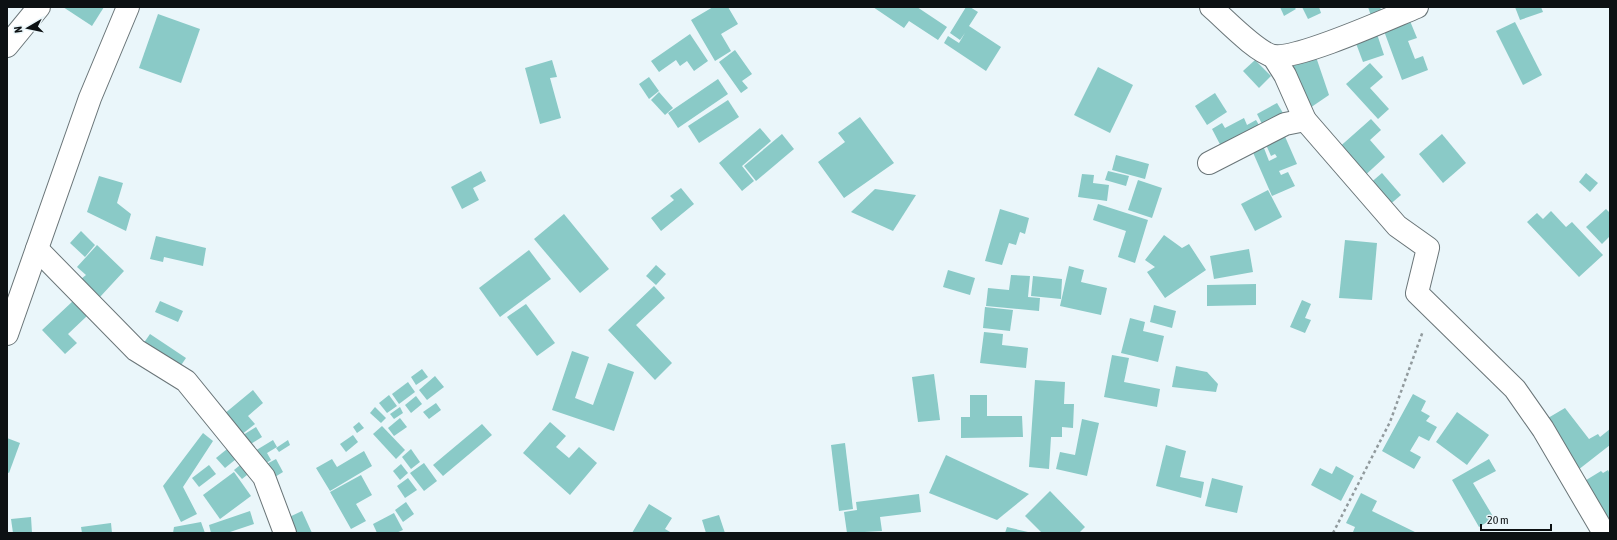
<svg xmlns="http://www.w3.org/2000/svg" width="1617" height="540" viewBox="0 0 1617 540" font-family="'Asap Condensed',sans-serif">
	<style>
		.building { fill: #8acac7 }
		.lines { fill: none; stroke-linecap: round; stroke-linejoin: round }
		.street-casing { stroke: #6a7578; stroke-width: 24 }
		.secondary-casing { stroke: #6a7578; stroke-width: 24 }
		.path { stroke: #919a9d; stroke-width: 2.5; stroke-dasharray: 3 3; stroke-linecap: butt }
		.street { stroke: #fff; stroke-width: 22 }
		.secondary { stroke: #fff; stroke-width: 22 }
	</style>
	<rect width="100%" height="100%" fill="#eaf6fa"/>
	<g class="building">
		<path d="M63,7H104L92,26Z"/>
		<path d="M713,7H728L738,24L721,34L731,51L715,61L691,20Z"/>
		<path d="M873,7H917L947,27L938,40L909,21L904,28Z"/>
		<path d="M966,7H970L978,12L969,26L1001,47L986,71L944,43L948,36L959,43L965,33L960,40L950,33Z"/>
		<path d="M1280,7H1294L1296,9L1284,16Z"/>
		<path d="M1302,7H1319L1321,13L1308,19Z"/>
		<path d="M1368,7H1380L1383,15L1372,19Z"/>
		<path d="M1515,7H1541L1543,12L1520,20Z"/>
		<path d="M158,14L200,29L181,83L139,68Z"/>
		<path d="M1410,21L1417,38L1408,41L1415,59L1423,56L1428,70L1402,80L1384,31Z"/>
		<path d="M1515,22L1542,75L1523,85L1496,31Z"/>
		<path d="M1376,31L1384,55L1363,62L1354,38Z"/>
		<path d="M690,34L708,61L694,71L687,61L680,66L676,60L659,72L651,61Z"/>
		<path d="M735,50L752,74L742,81L748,88L741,93L719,62Z"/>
		<path d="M1315,54L1329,95L1307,110L1291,67Z"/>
		<path d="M552,60L557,77L550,78L561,118L540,124L525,68Z"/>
		<path d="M1255,60L1271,76L1259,88L1243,71Z"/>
		<path d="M1370,63L1383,77L1370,88L1389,109L1378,119L1346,84Z"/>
		<path d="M1098,67L1133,85L1110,133L1074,115Z"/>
		<path d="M649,77L659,91L649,99L639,84Z"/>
		<path d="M718,79L728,94L678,128L668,113Z"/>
		<path d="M659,92L673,108L665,115L651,100Z"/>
		<path d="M1215,93L1227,112L1207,125L1195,106Z"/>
		<path d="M728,100L739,117L699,143L688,126Z"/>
		<path d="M1277,103L1286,118L1265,130L1257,114Z"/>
		<path d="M860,117L894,163L844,198L818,162L845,142L838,133Z"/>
		<path d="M1244,118L1247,125L1256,120L1262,130L1224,152L1212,129L1222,123L1225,128Z"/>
		<path d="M1371,119L1381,130L1370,140L1385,157L1361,179L1336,150Z"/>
		<path d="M760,128L771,141L742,166L754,181L742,191L719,163Z"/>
		<path d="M1283,132L1297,164L1279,171L1281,175L1288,172L1295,186L1272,196L1251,148L1262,143L1269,161L1277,157L1275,154L1271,156L1264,140Z"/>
		<path d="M782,134L794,149L756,181L744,166Z"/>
		<path d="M1442,134L1466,163L1443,183L1419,154Z"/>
		<path d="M1116,155L1149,164L1145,179L1112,170Z"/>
		<path d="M481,171L486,181L473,188L479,200L462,209L451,187Z"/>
		<path d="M1108,171L1129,176L1126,186L1105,180Z"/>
		<path d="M1382,173L1401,195L1387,207L1368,185Z"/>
		<path d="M1586,173L1598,183L1590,192L1579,182Z"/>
		<path d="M1082,174L1094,175L1093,183L1109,185L1107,201L1078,197Z"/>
		<path d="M99,176L123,183L117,203L131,214L126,231L87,212Z"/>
		<path d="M1138,180L1162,188L1152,218L1128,210Z"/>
		<path d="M681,188L694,204L661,231L651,218L674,200L670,196Z"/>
		<path d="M875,189L916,195L893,231L851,212Z"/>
		<path d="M1268,190L1282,217L1255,231L1241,204Z"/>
		<path d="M1098,204L1148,220L1135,263L1118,257L1126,231L1093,220Z"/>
		<path d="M1000,209L1029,218L1025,234L1020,232L1016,245L1009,243L1002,265L985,261Z"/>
		<path d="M1606,209L1610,213V236L1602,244L1586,227Z"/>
		<path d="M1551,211L1566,227L1572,222L1603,255L1579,277L1527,222L1537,213L1543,219Z"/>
		<path d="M564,214L609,269L580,293L534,239Z"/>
		<path d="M81,231L95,245L85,257L70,243Z"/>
		<path d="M1164,235L1182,248L1189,244L1206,270L1165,298L1147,272L1155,267L1145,260Z"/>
		<path d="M156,236L206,248L203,266L164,257L163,262L150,259Z"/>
		<path d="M1345,240L1377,243L1372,300L1339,298Z"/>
		<path d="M97,245L124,271L100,297L81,279L86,275L77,267Z"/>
		<path d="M1249,249L1253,272L1214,279L1210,256Z"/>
		<path d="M529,250L551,279L500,317L479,288Z"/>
		<path d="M656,265L666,274L656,285L646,276Z"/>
		<path d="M1069,266L1084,270L1081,282L1107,288L1101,315L1060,306Z"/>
		<path d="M948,270L975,278L970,295L943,287Z"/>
		<path d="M1011,275L1030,276L1028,297L1040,298L1039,311L986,306L988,288L1009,290Z"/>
		<path d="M1033,276L1062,279L1061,299L1031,296Z"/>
		<path d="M1256,284V305L1207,306V285Z"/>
		<path d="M654,286L665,298L636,325L672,363L655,380L608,330Z"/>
		<path d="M1302,300L1311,304L1305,318L1311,320L1305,333L1290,327Z"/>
		<path d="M73,301L87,316L68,334L77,343L65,354L42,330Z"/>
		<path d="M160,301L183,311L178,322L155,312Z"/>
		<path d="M526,304L555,343L537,356L507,317Z"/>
		<path d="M1154,305L1176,311L1172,328L1150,322Z"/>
		<path d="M985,307L1013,310L1010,331L983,328Z"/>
		<path d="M1130,318L1145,322L1143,331L1164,336L1158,362L1121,353Z"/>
		<path d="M984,332L1003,334L1002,345L1028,348L1026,368L980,363Z"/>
		<path d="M150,334L186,358L177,371L141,347Z"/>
		<path d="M572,351L589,357L575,398L593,405L608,363L634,372L614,431L552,410Z"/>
		<path d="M1112,355L1129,358L1124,382L1160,389L1157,407L1104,397Z"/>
		<path d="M1176,366L1207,372L1218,384L1216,392L1172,387Z"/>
		<path d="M422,369L428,377L416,385L411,377Z"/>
		<path d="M934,374L940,420L918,422L912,377Z"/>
		<path d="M435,376L444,387L427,400L419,390Z"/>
		<path d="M1035,380L1065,382L1064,404H1074L1073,428L1062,427V437H1051L1049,469L1029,467Z"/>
		<path d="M408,382L415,392L399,404L392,394Z"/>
		<path d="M253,390L263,403L248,416L255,424L241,435L224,414Z"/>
		<path d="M1413,394L1426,401L1421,411L1430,416L1426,421L1437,427L1429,441L1419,436L1410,451L1421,457L1414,469L1382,451Z"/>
		<path d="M389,395L397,406L387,413L379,403Z"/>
		<path d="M970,395H987V416H1022L1023,437L961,438V417H970Z"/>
		<path d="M416,396L422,404L411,413L405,405Z"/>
		<path d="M436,403L441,410L429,419L423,412Z"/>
		<path d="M375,407L386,418L381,423L370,413Z"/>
		<path d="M400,407L403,413L394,419L390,414Z"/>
		<path d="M1565,408L1589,439L1598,434L1600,437L1610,429V445L1578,470L1548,418Z"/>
		<path d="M1457,412L1489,435L1467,465L1436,442Z"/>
		<path d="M400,418L407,427L394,436L388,428Z"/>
		<path d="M1082,419L1099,423L1087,476L1056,469L1060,452L1075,455Z"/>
		<path d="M359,422L364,428L357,433L353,427Z"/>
		<path d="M550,422L566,436L556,447L569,458L579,447L597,463L570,495L523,453Z"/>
		<path d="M482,424L492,435L443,476L433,465Z"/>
		<path d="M382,426L405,450L396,459L373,434Z"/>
		<path d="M256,427L262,437L249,445L243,435Z"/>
		<path d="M203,433L213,441L183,487L197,514L181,522L163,486Z"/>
		<path d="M353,435L358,442L346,452L340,444Z"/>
		<path d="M7,438L20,443L9,473L7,472Z"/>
		<path d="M273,440L277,447L267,453L271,460L262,466L253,452Z"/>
		<path d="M288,440L290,445L279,452L276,448Z"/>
		<path d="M845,443L853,509L839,511L831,445Z"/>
		<path d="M232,445L241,455L225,468L216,458Z"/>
		<path d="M1166,445L1186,451L1180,477L1204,482L1201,498L1156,486Z"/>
		<path d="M411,449L420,462L411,469L402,457Z"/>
		<path d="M364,451L372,466L330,491L316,468L332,459L337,467Z"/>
		<path d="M946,455L1029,494L997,520L929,493Z"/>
		<path d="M276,459L283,472L270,480L263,466Z"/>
		<path d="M1489,459L1496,471L1473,483L1494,518L1479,527L1452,480Z"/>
		<path d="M244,462L252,471L242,479L234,470Z"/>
		<path d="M424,463L437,481L424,491L410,473Z"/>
		<path d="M401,464L408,473L400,480L393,471Z"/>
		<path d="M209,465L216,474L199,487L192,478Z"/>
		<path d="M1336,466L1354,476L1341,501L1311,485L1320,468L1332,474Z"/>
		<path d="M1608,470L1610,474V525L1583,482L1601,471L1603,473Z"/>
		<path d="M234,472L251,496L220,519L203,495Z"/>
		<path d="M361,475L372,495L356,504L366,521L351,529L330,492Z"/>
		<path d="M408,478L417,490L405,498L397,486Z"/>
		<path d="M1212,478L1243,486L1237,513L1205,506Z"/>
		<path d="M1050,491L1085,527L1079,533H1042L1025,516Z"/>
		<path d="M1361,493L1377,501L1372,511L1417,533L1353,532L1355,527L1346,523Z"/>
		<path d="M919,494L921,512L880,517L882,531L847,533L844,512L857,510L856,502Z"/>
		<path d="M406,502L414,514L403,522L395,510Z"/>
		<path d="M649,504L672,518L665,529L672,533H632Z"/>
		<path d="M250,511L254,524L227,533H211L209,525Z"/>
		<path d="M302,511L312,533H292L285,519Z"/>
		<path d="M394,513L403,530L396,533H377L373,524Z"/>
		<path d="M719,515L725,533H706L702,520Z"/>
		<path d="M31,517L32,533H13L11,519Z"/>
		<path d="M201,522L205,533H173L174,527Z"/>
		<path d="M111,523L112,533H82L81,527Z"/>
		<path d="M1007,527L1028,532V533H1005Z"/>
	</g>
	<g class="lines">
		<defs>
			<g id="street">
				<path d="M7,46L39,7"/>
				<path d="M1273,56L1285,75L1305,120L1397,226L1428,248L1417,293L1515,389L1543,429L1604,533"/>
				<path d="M1209,163L1285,124L1305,120"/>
				<path d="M37,249L136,350L186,381L264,477L285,533"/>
			</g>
			<g id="secondary">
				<path d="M1211,7C1225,19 1256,52 1273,56C1298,60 1390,18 1417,7"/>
				<path d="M7,334L90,98L128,7"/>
			</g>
		</defs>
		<use href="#street" class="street-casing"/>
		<use href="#secondary" class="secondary-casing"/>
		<path class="path" d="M1333,533L1390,422L1423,331"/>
		<use href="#street" class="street"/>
		<use href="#secondary" class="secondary"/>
	</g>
	<rect width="1617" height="540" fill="none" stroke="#0d1113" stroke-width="16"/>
	<g transform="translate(28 28) rotate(261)" stroke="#eaf6fa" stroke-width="3" paint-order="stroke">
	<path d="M0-3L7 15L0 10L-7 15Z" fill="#0d1113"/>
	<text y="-6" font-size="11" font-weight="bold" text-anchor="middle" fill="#0d1113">N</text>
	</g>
	<path d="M1481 524v6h70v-6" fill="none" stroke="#0d1113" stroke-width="2"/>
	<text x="1487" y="524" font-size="12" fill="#0d1113" stroke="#eaf6fa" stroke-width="3" paint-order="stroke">20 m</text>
</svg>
